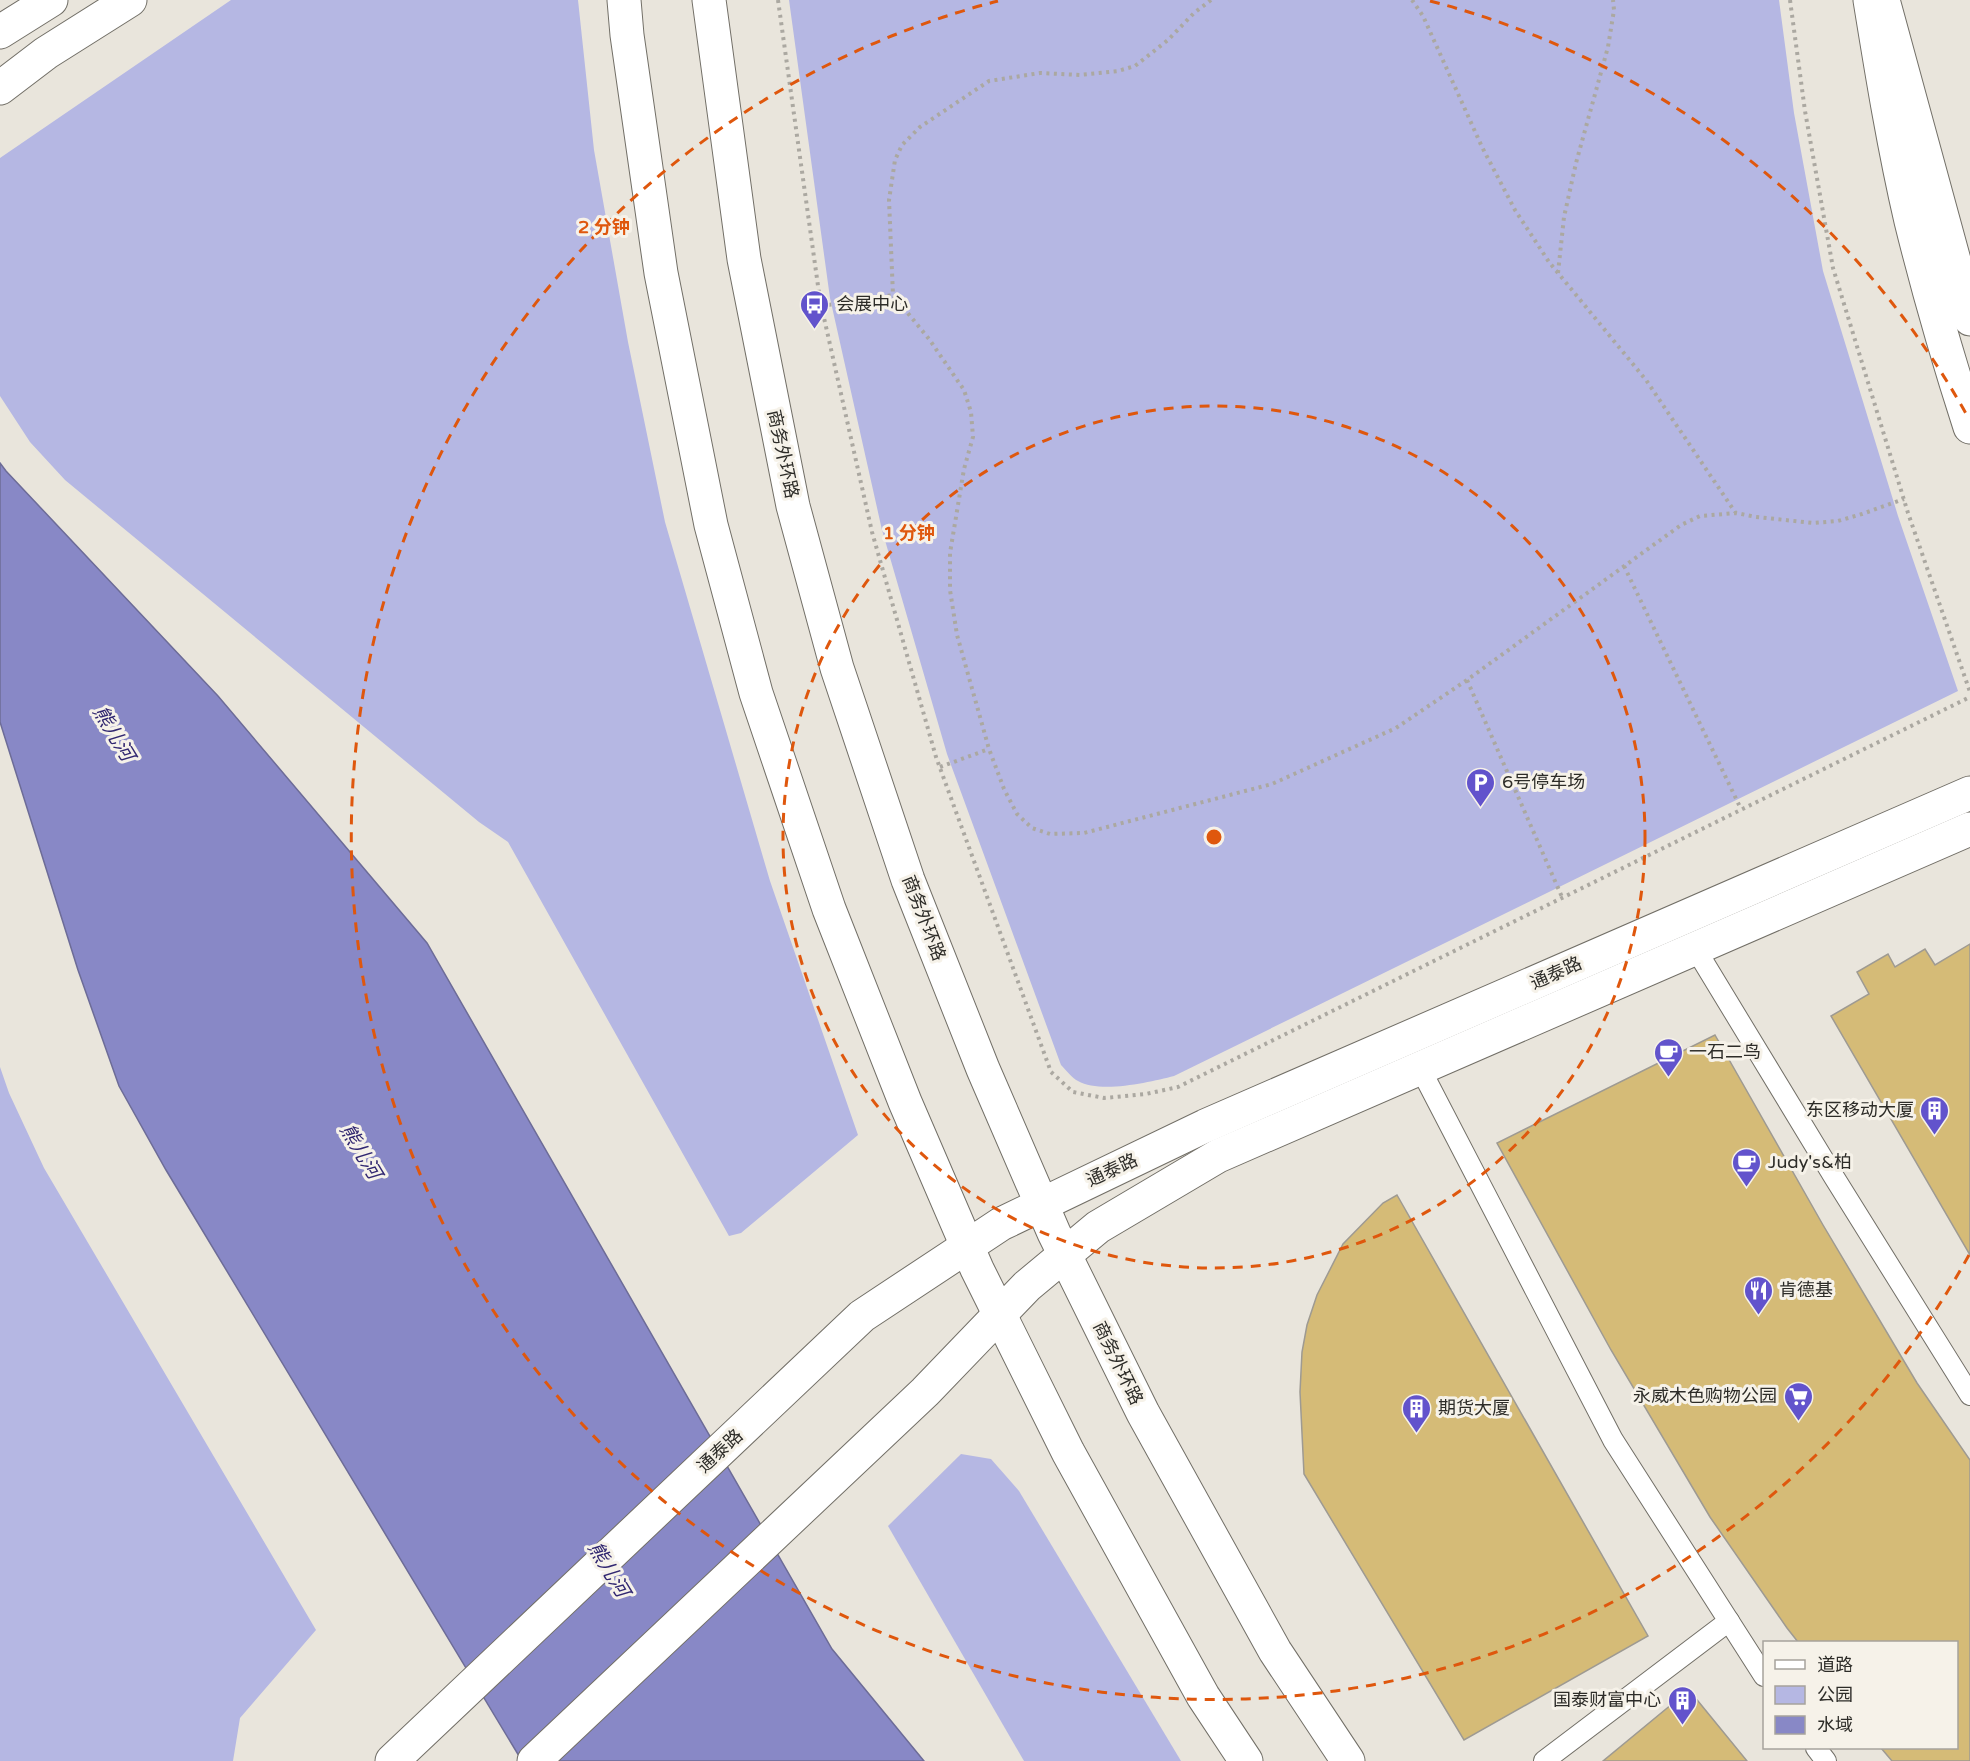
<svg xmlns="http://www.w3.org/2000/svg" width="1970" height="1761" viewBox="0 0 1970 1761" font-family="'Varela Round','Noto Sans SC',sans-serif">
	<style>
		.green { fill: #b5b7e3 }
		.water { fill: #8888c6; stroke: #6d6c97; stroke-width: 1.5 }
		.building { fill: #d5bb77; stroke: #9e9a92; stroke-width: 1.5 }
		.lines { fill: none; stroke-linecap: round; stroke-linejoin: round }
		.service-casing { stroke: #726f67; stroke-width: 22 }
		.minor-casing { stroke: #726f67; stroke-width: 35 }
		.tertiary-casing { stroke: #726f67; stroke-width: 35 }
		.primary-casing { stroke: #726f67; stroke-width: 35 }
		.path { stroke: #aba8a1; stroke-width: 4; stroke-dasharray: 3 4.5; stroke-linecap: butt }
		.service { stroke: #fff; stroke-width: 20 }
		.minor { stroke: #fff; stroke-width: 33 }
		.tertiary { stroke: #fff; stroke-width: 33 }
		.primary { stroke: #fff; stroke-width: 33 }
		.ring { fill: none; stroke: #df570d; stroke-width: 3; stroke-dasharray: 10 8 }
		.labels { text-anchor: middle; stroke-width: 6; stroke-linejoin: round; paint-order: stroke }
		.poi-label { font-size: 18px; fill: #2d2c28; stroke: #f6f2e9; text-anchor: start }
		.street-label { font-size: 18px; fill: #2d2c28; stroke: #f6f2e9 }
		.water-label { font-size: 20px; font-style: italic; fill: #312771; stroke: #f6f2e9 }
		.centre { fill: #df570d; stroke: #f6f2e9; stroke-width: 3 }
		.ring-label { font-size: 18px; text-anchor: middle; font-weight: bold; fill: #df570d; stroke: #f6f2e9; stroke-width: 6; stroke-linejoin: round; paint-order: stroke }
	</style>
	<rect width="100%" height="100%" fill="#e9e5dc"/>
	<g class="green">
		<path d="M231,0H578L594,150L628,342L665,522L770,881L858,1135L741,1233L729,1236L508,842L479,822L65,480L30,442L0,396V158Z"/>
		<path d="M789,0H1779L1794,113L1823,271L1898,516L1958,691L1174,1076C1150,1082 1101,1094 1078,1081C1072,1078 1066,1070 1061,1065L947,754L882,530L830,298Z"/>
		<path d="M0,1067L9,1093L44,1168L316,1630L240,1718L233,1761H0Z"/>
		<path d="M961,1454L991,1459L1019,1491L1181,1761H1024L888,1526Z"/>
	</g>
	<path class="water" d="M0,463L6,471L218,696L427,943L832,1649L924,1761H522L166,1170L119,1086L78,970L0,722Z"/>
	<g class="building">
		<path d="M1970,944V1255L1831,1016L1869,994L1857,972L1888,954L1895,967L1925,949L1935,965Z"/>
		<path d="M1715,1035L1823,1225L1917,1383L1970,1460V1761H1892L1881,1748H1956V1642H1798L1787,1628L1710,1517L1611,1350L1497,1143Z"/>
		<path d="M1397,1195L1648,1636L1464,1740L1304,1474L1300,1392L1302,1352L1307,1325L1317,1295L1343,1244L1383,1203Z"/>
		<path d="M1689,1690L1747,1761H1603Z"/>
	</g>
	<g class="lines">
		<defs>
			<g id="service">
				<path d="M1695,948L1834,1177L1970,1395"/>
				<path d="M1420,1068L1613,1440L1764,1676"/>
				<path d="M1816,1748L1826,1761"/>
				<path d="M1544,1761L1729,1621"/>
			</g>
			<g id="minor">
				<path d="M1870,0C1882,74 1894,148 1911,221C1928,290 1948,359 1970,427"/>
				<path d="M0,88L46,53L130,0"/>
			</g>
			<g id="tertiary">
				<path d="M624,0L627,35L661,273L711,525L756,693L829,909L905,1102L977,1269L1068,1452L1203,1696L1246,1761"/>
				<path d="M709,0L744,259L793,506L837,668L908,880L983,1069L1054,1233L1143,1413L1275,1651L1348,1761"/>
				<path d="M1883,0L1970,319"/>
				<path d="M392,1761L862,1316L1001,1224L1205,1126L1970,793"/>
				<path d="M534,1761L925,1392L1027,1286L1098,1227L1218,1156L1970,829"/>
			</g>
			<path id="primary" d="M0,32L51,0"/>
		</defs>
		<use href="#service" class="service-casing"/>
		<use href="#minor" class="minor-casing"/>
		<use href="#tertiary" class="tertiary-casing"/>
		<use href="#primary" class="primary-casing"/>
		<g class="path">
			<path d="M778,0L820,300L872,532L936,757L1051,1072L1073,1092L1104,1098L1146,1094L1178,1087L1970,697"/>
			<path d="M1211,0L1194,13L1168,40L1135,66L1118,71L1080,75L1040,73L989,81L920,127L902,145L895,160L889,200L893,295L929,339L964,390L971,412L973,437L964,469L950,553V590L957,635L989,749L1004,789L1017,814L1032,828L1050,834L1084,833L1272,784L1396,728L1467,680L1681,525L1700,516L1736,513L1756,517L1814,523L1838,521L1862,514L1904,499"/>
			<path d="M1412,0L1423,16L1482,147L1515,210L1549,262L1646,380L1735,512"/>
			<path d="M1790,0L1805,111L1833,268L1908,513L1970,692"/>
			<path d="M1558,273L1564,217L1576,163L1608,47L1614,10L1613,0"/>
			<path d="M821,306L893,295"/>
			<path d="M1624,566L1741,809"/>
			<path d="M1467,680L1562,897"/>
			<path d="M940,767L989,749"/>
		</g>
		<use href="#service" class="service"/>
		<use href="#minor" class="minor"/>
		<use href="#tertiary" class="tertiary"/>
		<use href="#primary" class="primary"/>
	</g>
	<g class="ring">
		<circle cx="1214" cy="837" r="431"/>
		<path d="M1969 1255A863 863 0 1 1 998 1M1430 1A863 863 0 0 1 1969 419"/>
	</g>
	<defs>
		<symbol id="bus-pin" viewBox="-11 -11 22 30"><path d="M0 17L-7.5 6A9.5 9.5 0 1 1 7.5 6Z" fill="#6253cc" stroke="#f6f2e9"/><path d="M-5-6H5V4H4V6H2V4H-2V6H-4V4H-5ZM-3.5-4V0h7V-4ZM-3.5 1.2v1.5H-2V1.2ZM2 1.2v1.5H3.5V1.2Z" fill="#fff"/></symbol>
		<symbol id="parking-pin" viewBox="-11 -11 22 30"><path d="M0 17L-7.5 6A9.5 9.5 0 1 1 7.5 6Z" fill="#6253cc" stroke="#f6f2e9"/><path d="M-3.5-5.5H1a3.5 3.5 0 0 1 0 7H-1V5.5H-3.5ZM-1-3.4V-.6H.8a1.4 1.4 0 0 0 0-2.8Z" fill="#fff"/></symbol>
		<symbol id="cafe-pin" viewBox="-11 -11 22 30"><path d="M0 17L-7.5 6A9.5 9.5 0 1 1 7.5 6Z" fill="#6253cc" stroke="#f6f2e9"/><path d="M-5.5-4.5H6V0H3Q3 3.5 0 3.5H-2.5Q-5.5 3.5-5.5 0ZM3-3.2v2h1.7v-2ZM-6 4.5H4V6H-6Z" fill="#fff"/></symbol>
		<symbol id="building-pin" viewBox="-11 -11 22 30"><path d="M0 17L-7.5 6A9.5 9.5 0 1 1 7.5 6Z" fill="#6253cc" stroke="#f6f2e9"/><path d="M-4-6H4V6H1V3H-1V6H-4ZM-2.5-4.3h1.7v1.8h-1.7ZM.8-4.3h1.7v1.8H.8ZM-2.5-1h1.7V.8h-1.7ZM.8-1h1.7V.8H.8Z" fill="#fff"/></symbol>
		<symbol id="restaurant-pin" viewBox="-11 -11 22 30"><path d="M0 17L-7.5 6A9.5 9.5 0 1 1 7.5 6Z" fill="#6253cc" stroke="#f6f2e9"/><path d="M-5-6h1v4h1v-4h1v4h1v-4h1v5L-1.5 .5V6h-2V.5L-5-1ZM5-6V6H3V1.5H1.5Q1.5-4 5-6Z" fill="#fff"/></symbol>
		<symbol id="supermarket-pin" viewBox="-11 -11 22 30"><path d="M0 17L-7.5 6A9.5 9.5 0 1 1 7.5 6Z" fill="#6253cc" stroke="#f6f2e9"/><path d="M-6-5.5h2.5l.6 2H6L4.5 2H-2.5L-4.4-4H-6ZM-1.5 3.2a1.3 1.3 0 1 0 .1 0ZM3 3.2a1.3 1.3 0 1 0 .1 0Z" fill="#fff"/></symbol>
	</defs>
	<g fill-rule="evenodd">
		<use href="#bus-pin" x="798" y="288" width="33" height="45"/>
		<use href="#parking-pin" x="1464" y="766" width="33" height="45"/>
		<use href="#cafe-pin" x="1652" y="1036" width="33" height="45"/>
		<use href="#building-pin" x="1918" y="1094" width="33" height="45"/>
		<use href="#cafe-pin" x="1730" y="1146" width="33" height="45"/>
		<use href="#restaurant-pin" x="1742" y="1274" width="33" height="45"/>
		<use href="#supermarket-pin" x="1782" y="1380" width="33" height="45"/>
		<use href="#building-pin" x="1400" y="1392" width="33" height="45"/>
		<use href="#building-pin" x="1666" y="1684" width="33" height="45"/>
	</g>
	<g class="labels">
		<g class="poi-label">
			<text x="836" y="310">会展中心</text>
			<text x="1502" y="788">6号停车场</text>
			<text x="1689" y="1058">一石二鸟</text>
			<text x="1914" y="1116" text-anchor="end">东区移动大厦</text>
			<text x="1768" y="1168">Judy's&amp;柏</text>
			<text x="1779" y="1296">肯德基</text>
			<text x="1777" y="1402" text-anchor="end">永威木色购物公园</text>
			<text x="1438" y="1414">期货大厦</text>
			<text x="1661" y="1706" text-anchor="end">国泰财富中心</text>
		</g>
		<g class="street-label">
			<text transform="translate(783 454) rotate(78)" y="6">商务外环路</text>
			<text transform="translate(924 918) rotate(69)" y="6">商务外环路</text>
			<text transform="translate(1556 973) rotate(-24)" y="6">通泰路</text>
			<text transform="translate(1112 1170) rotate(-25)" y="6">通泰路</text>
			<text transform="translate(1118 1363) rotate(64)" y="6">商务外环路</text>
			<text transform="translate(720 1451) rotate(-43)" y="6">通泰路</text>
		</g>
		<g class="water-label">
			<text transform="translate(114 733) rotate(59)" y="7">熊儿河</text>
			<text transform="translate(361 1151) rotate(59)" y="7">熊儿河</text>
			<text transform="translate(609 1569) rotate(59)" y="7">熊儿河</text>
		</g>
	</g>
	<circle cx="1214" cy="837" r="9" class="centre"/>
	<g class="ring-label">
		<text x="604" y="233">2 分钟</text>
		<text x="909" y="539">1 分钟</text>
	</g>
	<rect x="1763" y="1641" width="195" height="108" fill="#f6f2e9" stroke="#a6a39c" stroke-width="1.5"/>
	<rect x="1775" y="1660" width="30" height="9" fill="#ffffff" stroke="#a6a39c" stroke-width="1.5"/>
	<text x="1817" y="1671" font-size="18" fill="#2d2c28">道路</text>
	<rect x="1775" y="1686" width="30" height="18" fill="#b5b7e3" stroke="#a6a39c" stroke-width="1.5"/>
	<text x="1817" y="1701" font-size="18" fill="#2d2c28">公园</text>
	<rect x="1775" y="1716" width="30" height="18" fill="#8888c6" stroke="#a6a39c" stroke-width="1.5"/>
	<text x="1817" y="1731" font-size="18" fill="#2d2c28">水域</text>
</svg>
